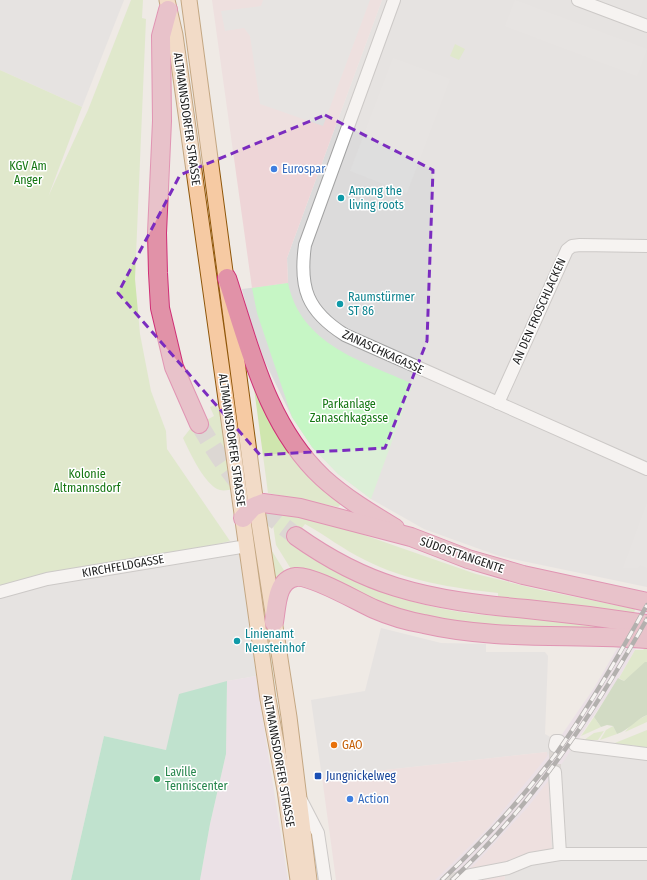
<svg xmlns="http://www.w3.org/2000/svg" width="647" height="880" viewBox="0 0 647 880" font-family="'Fira Sans Condensed',sans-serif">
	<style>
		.residential { fill: #dcdbdb }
		.commercial { fill: #eed5d7 }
		.industrial { fill: #e7d7e6 }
		.grass { fill: #cfe6ae }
		.forest { fill: #afcb9c }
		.park { fill: #c6f6c5 }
		.pitch { fill: #88d9b2 }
		.parking { fill: #dedede }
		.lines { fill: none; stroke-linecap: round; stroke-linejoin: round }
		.minor-tunnel { stroke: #c5c1bd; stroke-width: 12; stroke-dasharray: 12 6; stroke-linecap: butt }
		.highway-tunnel { stroke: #c5c1bd; stroke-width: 18; stroke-dasharray: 18 9; stroke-linecap: butt }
		.minor-casing { stroke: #a2a2a2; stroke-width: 14 }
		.major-casing { stroke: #8f5609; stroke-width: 17 }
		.highway-casing { stroke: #cf2f76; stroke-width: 20 }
		.minor { stroke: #fff; stroke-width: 12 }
		.major { stroke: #f6caa3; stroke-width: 15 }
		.highway { stroke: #e192a8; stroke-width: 18 }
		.rail-casing { stroke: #6c6c6c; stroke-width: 4.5 }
		.rail { stroke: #fff; stroke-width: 3; stroke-dasharray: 9; stroke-linecap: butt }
		.marked { fill: none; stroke: #7b2cbf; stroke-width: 3; stroke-dasharray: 8 5; stroke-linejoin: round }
		.shop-dot { fill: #3f7fe0; stroke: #fff; stroke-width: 1.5 }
		.culture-dot { fill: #0f9aa8; stroke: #fff; stroke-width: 1.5 }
		.food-dot { fill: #e8710a; stroke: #fff; stroke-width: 1.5 }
		.transit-dot { fill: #1a4fb4; stroke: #fff; stroke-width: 1.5 }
		.leisure-dot { fill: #2e9e5b; stroke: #fff; stroke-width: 1.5 }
		.labels { text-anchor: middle; stroke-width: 3; stroke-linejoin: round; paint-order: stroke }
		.street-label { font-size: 12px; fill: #1e1e1e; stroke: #fff }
		.park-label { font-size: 12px; fill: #147612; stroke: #fff }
		.shop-label { font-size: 12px; fill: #366cbe; stroke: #fff; text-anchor: start }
		.culture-label { font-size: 12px; fill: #0d838f; stroke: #fff; text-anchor: start }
		.food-label { font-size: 12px; fill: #c56008; stroke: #fff; text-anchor: start }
		.leisure-label { font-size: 12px; fill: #27864d; stroke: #fff; text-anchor: start }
		.transit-label { font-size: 12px; fill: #164399; stroke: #fff; text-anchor: start }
	</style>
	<rect width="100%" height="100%" fill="#efeae5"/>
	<g class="residential">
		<path d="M0,0H124L82,107L0,70Z"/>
		<path d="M382,0H647V587L499,556L424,529L371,499L338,474L312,447L292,417L265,362L249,317L242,289L288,283L287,258Z"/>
		<path d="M230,541L240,551L256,676L227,681L166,750L104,736L71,880H0V589L185,552Z"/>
		<path d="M381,628L441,643L486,644V652H545L548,656L545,734L574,751L647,759V880H505L503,864L547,752L322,777L311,700L365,691Z"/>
	</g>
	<g class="commercial">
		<path d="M212,0H382L287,258L288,283L252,288Z"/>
		<path d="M547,752L552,853L503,864L505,880H336L322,777Z"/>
	</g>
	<g class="industrial">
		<path d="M647,597V628L619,678L563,762L528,807L481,858L458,880H435L490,826L545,759L594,688Z"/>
		<path d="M256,676L288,880H200L210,824L226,754L227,681Z"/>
	</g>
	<g class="grass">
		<path d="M131,0H143L142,18L146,19L135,279L140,334L151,391L166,431L167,449L230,541L185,552L0,589V70L82,107L33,237L48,197L88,110Z"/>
		<path d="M455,44L465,49L459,60L450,56Z"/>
		<path d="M254,388L267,416L281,440L341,504L338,507L268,493Z"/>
		<path d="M215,405L222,413L233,489C229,490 224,491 220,490C205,486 189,451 183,438L190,429L214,416L210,407Z"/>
		<path d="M271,511L321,520L476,574L541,590L635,609L634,614L498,599V593C453,588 406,581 365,560C344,550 325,535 305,524L290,544C353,586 421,611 496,616L498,614L606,627L607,628H494L403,613L291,569L276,545Z"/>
		<path d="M263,515L267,517L272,551L285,572L275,579Z"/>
		<path d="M252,533H254L257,556L280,723Z"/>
		<path d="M644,649H647V662L624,681L619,678L635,650H643Z"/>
		<path d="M647,715V722L625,732L632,723Z"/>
		<path d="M594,717L601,727L581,736Z"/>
		<path d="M613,726L617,734L600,740L606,730Z"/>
		<path d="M647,730V751L633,745H610Z"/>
		<path d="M604,731L598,740H584L594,733Z"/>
	</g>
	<path class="forest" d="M645,662H647V715C635,720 629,730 617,734L613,726L607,725L601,727L594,717L618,678L624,681Z"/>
	<path class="park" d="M288,283C301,345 362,361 413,384L371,499L338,474L312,447L292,417L257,313L252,288Z"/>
	<path class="pitch" d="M227,681L226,754L210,824L200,880H71L104,736L166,750L179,694Z"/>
	<g class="parking">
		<path d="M263,0H370L323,126L260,104L250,36L244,28L225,31L221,11L261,6Z"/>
		<path d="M515,0L647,49L637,76L505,26Z"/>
		<path d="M393,58L450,79L407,193L350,171Z"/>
		<path d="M647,503V568L640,565L638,568H623Z"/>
	</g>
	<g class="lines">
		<g class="minor-tunnel">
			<path d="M555,746V772"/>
			<path d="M445,880L461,877"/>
		</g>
		<path class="highway-tunnel" d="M199,424C216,453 234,481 258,504C269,516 283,526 296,536"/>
		<defs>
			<g id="minor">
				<path d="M394,0L305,245C299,288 307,311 345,335L647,469"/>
				<path d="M578,0L647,26"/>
				<path d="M498,403L567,250L572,246L580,245L647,246"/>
				<path d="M0,592L47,579L247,546"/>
				<path d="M575,745L647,754"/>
				<path d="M555,746L556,741H559"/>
				<path d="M555,772L560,854"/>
				<path d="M301,800L318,833L325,880"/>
				<path d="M461,877L508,868L530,859L560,854H647"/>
			</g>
			<g id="major">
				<path d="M167,0L175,35L268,699L285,790L298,880"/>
				<path d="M189,0L254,490L289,717L309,880"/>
			</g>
			<g id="highway">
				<path d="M168,10L161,36L162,121L157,233L158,273L160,308L174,367L199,424"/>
				<path d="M227,278C250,348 267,426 323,478C345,498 370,513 395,528"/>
				<path d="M243,518L253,507L263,503L300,508L411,537L468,559L523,575L647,602"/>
				<path d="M296,536C327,558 360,576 396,587C438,600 482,605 527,609C567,613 607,618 647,624"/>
				<path d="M274,622C277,606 276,580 296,577C312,575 358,602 374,609C390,616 407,621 424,624C497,641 573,633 647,639"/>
			</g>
		</defs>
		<use href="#minor" class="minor-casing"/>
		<use href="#major" class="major-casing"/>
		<use href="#highway" class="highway-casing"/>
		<use href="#minor" class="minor"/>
		<use href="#major" class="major"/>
		<use href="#highway" class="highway"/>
		<defs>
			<g id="rail">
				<path d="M442,880C484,840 523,798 558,751C591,704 619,655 647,605"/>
				<path d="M452,880C533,805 593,714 647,619"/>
			</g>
		</defs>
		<use href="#rail" class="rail-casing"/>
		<use href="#rail" class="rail"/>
	</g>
	<path d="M0 0H647V880H0ZM325,115L433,170L427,341L385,448L260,455L118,293L180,175Z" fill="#efeae5" fill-opacity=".55" fill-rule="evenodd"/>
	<path class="marked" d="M325,115L433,170L427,341L385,448L260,455L118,293L180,175Z"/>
	<g class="shop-dot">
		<circle cx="274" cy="169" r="4"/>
		<circle cx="350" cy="799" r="4"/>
	</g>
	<g class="culture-dot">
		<circle cx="341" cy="198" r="4"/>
		<circle cx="340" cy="304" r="4"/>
		<circle cx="237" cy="641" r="4"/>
	</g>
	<circle class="food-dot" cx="334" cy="745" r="4"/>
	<rect class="transit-dot" x="314" y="772" width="8" height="8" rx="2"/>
	<circle class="leisure-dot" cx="157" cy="779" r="4"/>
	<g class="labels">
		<g class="street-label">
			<text transform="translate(187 119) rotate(82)" y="4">ALTMANNSDORFER STRASSE</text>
			<text transform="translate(539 311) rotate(-66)" y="4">AN DEN FROSCHLACKEN</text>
			<text transform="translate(383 352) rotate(25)" y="4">ZANASCHKAGASSE</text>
			<text transform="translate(232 440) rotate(82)" y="4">ALTMANNSDORFER STRASSE</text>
			<text transform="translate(462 555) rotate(19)" y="4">SÜDOSTTANGENTE</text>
			<text transform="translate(123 566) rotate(-10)" y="4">KIRCHFELDGASSE</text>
			<text transform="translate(279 761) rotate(80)" y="4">ALTMANNSDORFER STRASSE</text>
		</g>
		<g class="park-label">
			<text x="28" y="170">KGV Am<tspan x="28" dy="14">Anger</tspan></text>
			<text x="349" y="408">Parkanlage<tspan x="349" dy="14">Zanaschkagasse</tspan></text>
			<text x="87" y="478">Kolonie<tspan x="87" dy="14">Altmannsdorf</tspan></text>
		</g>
		<g class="shop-label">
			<text x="282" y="173">Eurospar</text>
			<text x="358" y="803">Action</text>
		</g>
		<g class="culture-label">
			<text x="349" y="195">Among the<tspan x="349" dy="14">living roots</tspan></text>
			<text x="348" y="301">Raumstürmer<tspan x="348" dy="14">ST 86</tspan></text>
			<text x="245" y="638">Linienamt<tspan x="245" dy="14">Neusteinhof</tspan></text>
		</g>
		<g class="food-label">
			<text x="342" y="749">GAO</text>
		</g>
		<g class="leisure-label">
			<text x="165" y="776">Laville<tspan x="165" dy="14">Tenniscenter</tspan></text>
		</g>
		<g class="transit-label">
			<text x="326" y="780">Jungnickelweg</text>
		</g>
	</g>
</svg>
